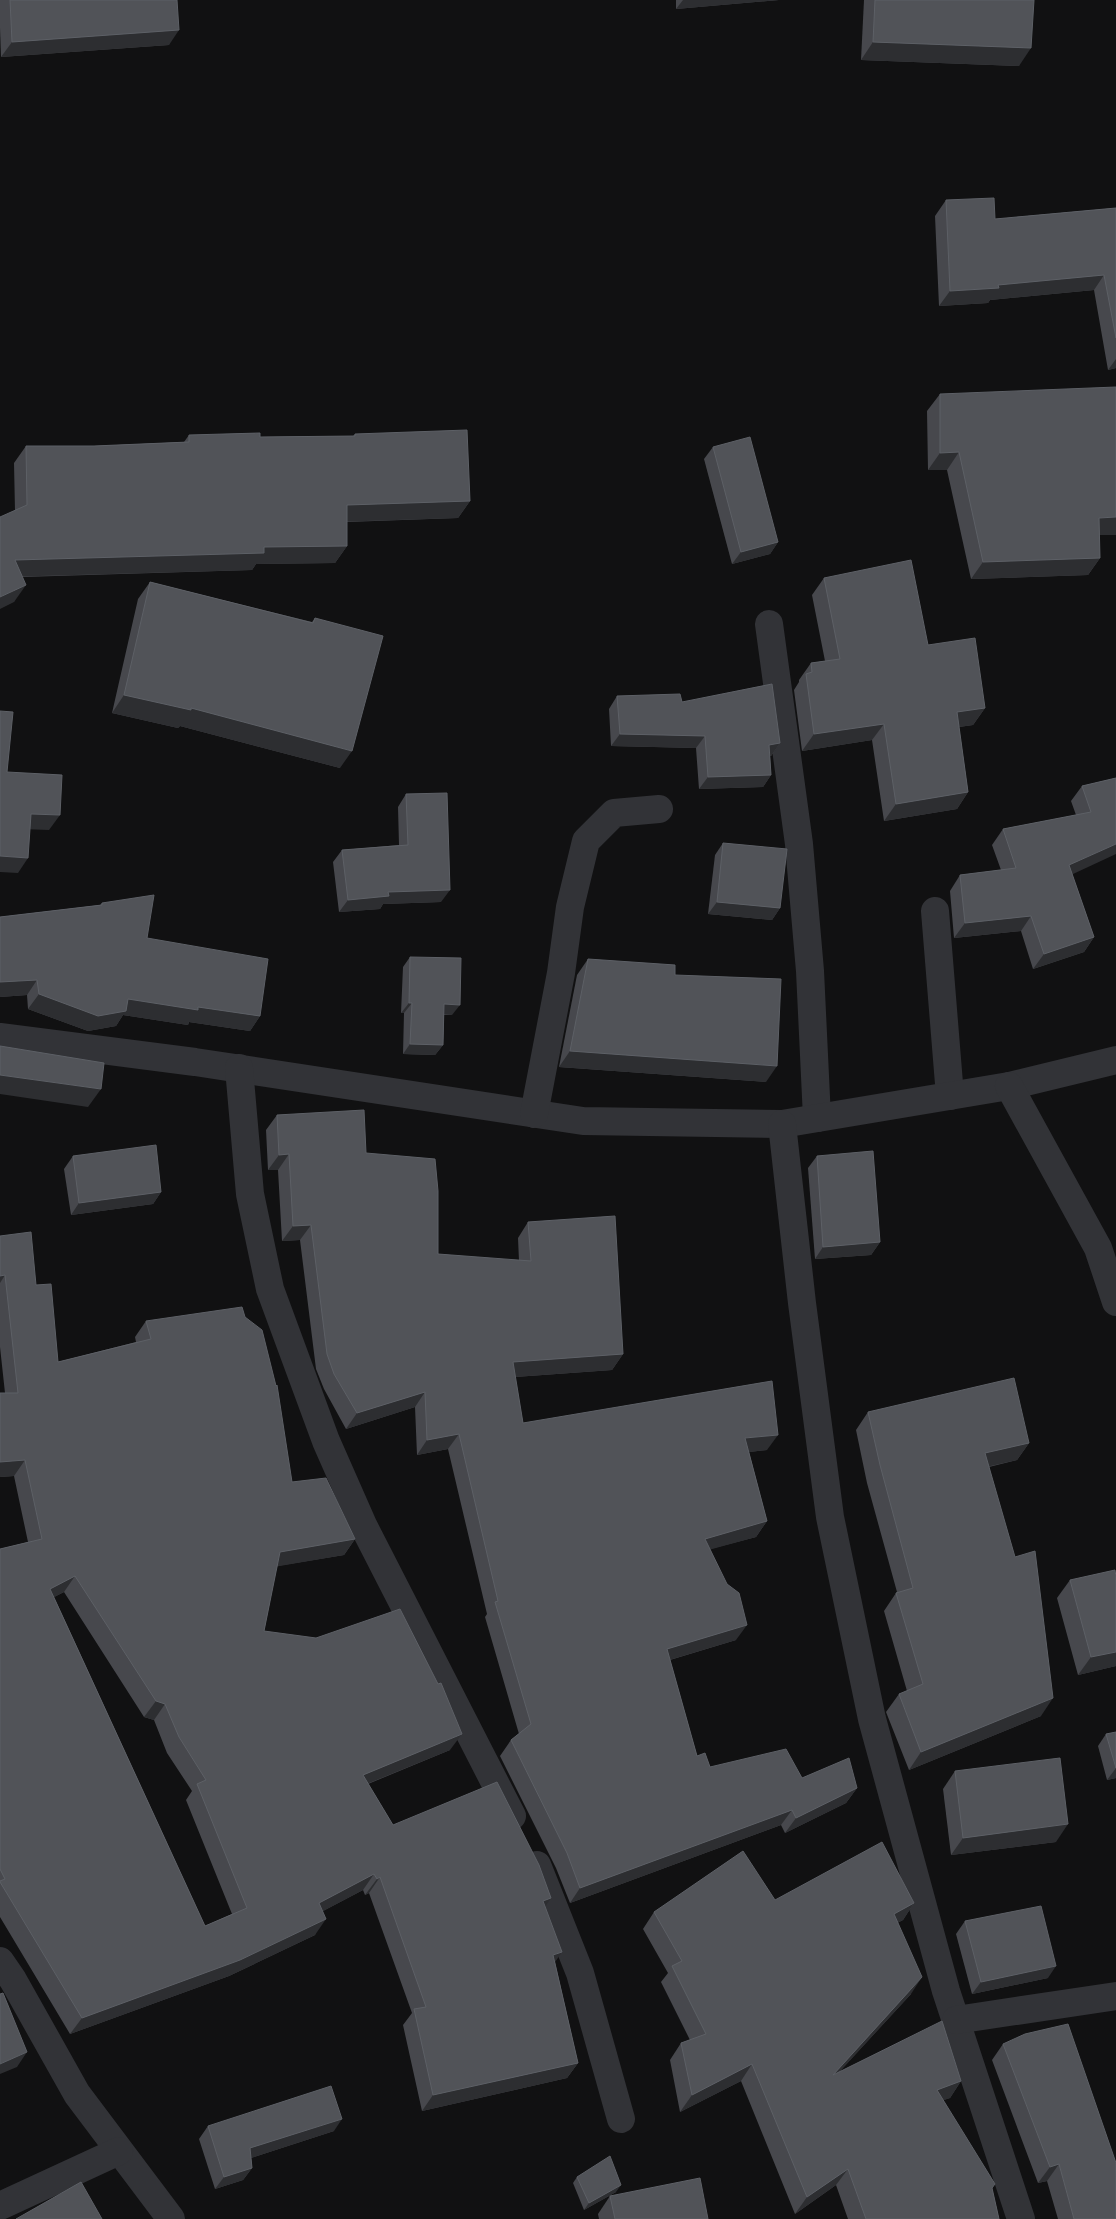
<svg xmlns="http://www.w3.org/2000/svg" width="1116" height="2219" viewBox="0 0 1116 2219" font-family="Helvetica,sans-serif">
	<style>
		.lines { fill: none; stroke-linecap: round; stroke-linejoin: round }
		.minor { stroke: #323337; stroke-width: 28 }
		.wall { fill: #47484d; fill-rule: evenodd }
		.shaded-wall { fill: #2d2e31 }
		.building { fill: #515358; stroke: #5d6066; fill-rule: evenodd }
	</style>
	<rect width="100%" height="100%" fill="#111112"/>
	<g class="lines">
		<g class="minor">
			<path d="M769,624L799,844L810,971L817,1118"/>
			<path d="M935,911L950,1096"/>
			<path d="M0,1037L195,1062L583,1121L782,1124L1009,1086L1116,1060"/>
			<path d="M239,1068L250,1194L270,1289L326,1441L363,1525L512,1816"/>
			<path d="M1009,1086L1098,1248L1116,1302"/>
			<path d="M534,1114L561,973L570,907L586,841L614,813L659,809"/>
			<path d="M782,1124L802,1303L830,1517L872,1719L946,1991L1021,2219"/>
			<path d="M537,1865L580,1973L621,2119"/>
			<path d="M0,1961L13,1980L77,2094L171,2219"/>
			<path d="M956,2020L1116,1996"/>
			<path d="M0,2206L119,2151"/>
		</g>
	</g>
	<g class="wall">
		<path d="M0,0H177L169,45L1,57L0,28Z"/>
		<path d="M676,0H779L676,9Z"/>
		<path d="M864,0H1034L1019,66L861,60Z"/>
		<path d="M946,200L995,219L1116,208V368L1108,370L1094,290L990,300L988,303L939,306L935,216Z"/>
		<path d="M940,394L1099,535L1100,558L1088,575L971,579L947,470H928L927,411Z"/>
		<path d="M355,434L470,501L458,518L347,522V546L335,563L256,564L252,570L22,577L14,602L15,511L14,463L26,446H94L184,442L189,435L260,437L353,436Z"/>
		<path d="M713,447L778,542L770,554L732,564L704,459Z"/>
		<path d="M824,578L928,645L985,708L973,725L959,727L968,792L957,809L884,821L872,740L802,751L794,690L799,682V680L811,663L825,661L812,595Z"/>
		<path d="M150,582L312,622L315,618L340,768L180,726L178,728L112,713L138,599Z"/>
		<path d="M617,696L682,702L780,743L771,756H770L771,775L763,787L699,789L696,748L611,746L609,709Z"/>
		<path d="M1116,778L1072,874L1094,937L1084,952L1033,969L1021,931L954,938L950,891L960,875L1001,870L992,845L1003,829L1076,815L1071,801L1082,786Z"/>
		<path d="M406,794L441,902L383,904L380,909L339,912L333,862L342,850L399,845L398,807Z"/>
		<path d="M723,843L780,908L772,920L708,914L715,855Z"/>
		<path d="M102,903L147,938L260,1016L250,1031L189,1022L188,1025L123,1015L116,1026L88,1031L28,1009L27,995L0,997V917L100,905Z"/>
		<path d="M410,957L452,1015H444L443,1045L435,1055L403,1054L404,1013H401L403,967Z"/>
		<path d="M588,959L675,975L766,1082L559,1067L577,975Z"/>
		<path d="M277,1115L366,1153L438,1254L519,1261L518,1238L528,1222L623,1354L612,1370L515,1377L523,1423L767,1450L749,1452L767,1521L756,1537L710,1549L736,1640L670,1660L697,1756L710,1767L802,1778L857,1788L846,1803L785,1833L781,1825L570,1903L556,1868L500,1756L511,1740L519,1734L485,1617L487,1614L448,1449L417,1455L415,1407L346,1429L324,1389L316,1369L300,1240L282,1241L278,1170H268L266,1130Z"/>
		<path d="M73,1156L161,1192L153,1204L71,1215L64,1169Z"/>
		<path d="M817,1156L880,1242L871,1255L815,1259L808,1168Z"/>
		<path d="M0,1236L36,1285L58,1362L136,1342L135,1337L146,1321L292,1482L355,1539L344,1555L277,1566L264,1631L450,1750L368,1784L393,1825L545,1907L555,1962L578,2063L567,2078L422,2111L403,2025L412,2013L369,1893L365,1895L363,1890L323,1911L315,1935L229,1976L70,2034L0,1917V1549L28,1542L14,1476L0,1477V1393H5L0,1347ZM64,1592L144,1717L154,1720L167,1753L192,1791L186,1800L232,1914L205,1926L54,1597Z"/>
		<path d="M868,1412L1029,1443L1017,1460L989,1467L1041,1716L909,1770L886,1712L899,1694L907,1691L884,1611L896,1593L897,1592L867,1483L856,1430Z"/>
		<path d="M1116,1577V1666L1078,1675L1057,1598L1070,1580Z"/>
		<path d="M1116,1732V1778L1107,1780L1098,1746L1106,1734Z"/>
		<path d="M955,1771L1056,1842L951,1855L943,1789Z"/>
		<path d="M775,1900L914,1903L903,1920L897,1923L911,1994L839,2072L961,2081L950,2098L943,2100L992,2188L999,2219H848L836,2185L795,2214L741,2081L680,2112L670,2060L681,2043L690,2040L661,1982L668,1973L643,1929L654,1912Z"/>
		<path d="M965,1921L1048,1978L972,1994L956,1934Z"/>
		<path d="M1003,2044L1116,2219H1058L1047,2181L1038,2183L992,2060Z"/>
		<path d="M208,2126L334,2131L251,2158L252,2168L243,2180L215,2189L199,2139Z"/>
		<path d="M577,2177L616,2192L584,2210L573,2183Z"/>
		<path d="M610,2196L708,2219H599L598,2214Z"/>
	</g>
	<g class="shaded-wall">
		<path d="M683,0H779L676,9Z"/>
		<path d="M179,30L169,45L1,57L12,42Z"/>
		<path d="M873,42L1031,48L1019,66L861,60Z"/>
		<path d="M1104,275L1094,290L990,300L988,303L939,306L950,291L998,285Z"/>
		<path d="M1116,359V368L1108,370Z"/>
		<path d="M959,452L947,470H928L940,453Z"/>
		<path d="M470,501L458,518L335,522L347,505Z"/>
		<path d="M1116,517V535H1087L1099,518Z"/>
		<path d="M778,542L770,554L732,564L741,552Z"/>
		<path d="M347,546L335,563L256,564L252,570L3,577L15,560L264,547Z"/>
		<path d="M1100,558L1088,575L971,579L983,562Z"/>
		<path d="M26,585L14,602L0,609V597Z"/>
		<path d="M124,695L191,708L352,751L340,768L180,726L178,728L112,713Z"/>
		<path d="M985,708L973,725L945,729L957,712Z"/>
		<path d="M884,724L872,740L802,751L814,734Z"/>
		<path d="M620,734L705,736L696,748L611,746Z"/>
		<path d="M780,743L771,756L761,757L769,745Z"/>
		<path d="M771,775L763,787L699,789L708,777Z"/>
		<path d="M968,792L957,809L884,821L896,804Z"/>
		<path d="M31,814L60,815L49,830L21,829Z"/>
		<path d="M1116,844V854L1058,881L1069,865Z"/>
		<path d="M0,856L28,858L18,873L0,872Z"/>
		<path d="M450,890L441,902L383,904L380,909L339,912L348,900L388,892Z"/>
		<path d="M717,902L780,908L772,920L708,914Z"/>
		<path d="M1031,916L1021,931L954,938L965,923Z"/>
		<path d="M1094,937L1084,952L1033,969L1044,954Z"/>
		<path d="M37,980L27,995L0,997V982Z"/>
		<path d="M39,994L128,999L198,1007L260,1016L250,1031L189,1022L188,1025L123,1015L116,1026L88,1031L28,1009Z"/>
		<path d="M409,1003H412L404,1013H401Z"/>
		<path d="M444,1004L460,1005L452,1015L437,1014Z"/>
		<path d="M410,1044L443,1045L435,1055L403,1054Z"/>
		<path d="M570,1051L777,1066L766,1082L559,1067Z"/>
		<path d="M0,1075L101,1089L88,1107L0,1094Z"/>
		<path d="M289,1154L278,1170H268L279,1155Z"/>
		<path d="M161,1192L153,1204L71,1215L79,1203Z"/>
		<path d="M311,1225L300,1240L282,1241L293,1226Z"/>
		<path d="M880,1242L871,1255L815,1259L823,1247Z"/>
		<path d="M5,1275L0,1283V1276Z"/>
		<path d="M623,1354L612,1370L502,1378L513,1362Z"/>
		<path d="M425,1392L415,1407L346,1429L357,1413Z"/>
		<path d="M459,1434L448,1449L417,1455L427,1440Z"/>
		<path d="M778,1435L767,1450L734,1454L745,1438Z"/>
		<path d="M1029,1443L1017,1460L973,1470L985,1453Z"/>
		<path d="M25,1460L14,1476L0,1477V1462Z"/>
		<path d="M767,1521L756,1537L694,1554L705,1539Z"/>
		<path d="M355,1539L344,1555L268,1568L280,1552Z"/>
		<path d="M75,1576L64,1592L39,1605L50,1589Z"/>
		<path d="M747,1625L736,1640L656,1664L667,1649Z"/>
		<path d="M1116,1652V1666L1078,1675L1091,1657Z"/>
		<path d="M1053,1698L1041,1716L909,1770L921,1752Z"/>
		<path d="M156,1701L165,1704L154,1720L144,1717Z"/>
		<path d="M462,1734L450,1750L352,1790L363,1775Z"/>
		<path d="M1116,1767V1778L1107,1780L1116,1768Z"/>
		<path d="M857,1788L846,1803L785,1833L796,1818Z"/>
		<path d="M792,1810L781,1825L570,1903L580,1888Z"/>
		<path d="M1068,1824L1056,1842L951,1855L963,1838Z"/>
		<path d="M374,1874L363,1890L308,1919L319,1903Z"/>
		<path d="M380,1877L369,1893L365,1895L377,1879Z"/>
		<path d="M551,1898L540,1914L543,1901Z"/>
		<path d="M914,1903L903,1920L882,1931L894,1914Z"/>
		<path d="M326,1919L315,1935L229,1976L70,2034L82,2018Z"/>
		<path d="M562,1952L551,1968L553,1955Z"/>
		<path d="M1056,1966L1048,1978L972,1994L981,1982Z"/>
		<path d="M922,1977L911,1994L821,2092L833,2075Z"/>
		<path d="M27,2052L17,2067L0,2074V2064Z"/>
		<path d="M578,2063L567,2078L422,2111L433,2095Z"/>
		<path d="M752,2064L741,2081L680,2112L692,2095Z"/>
		<path d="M961,2081L950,2098L925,2107L937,2090Z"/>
		<path d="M342,2119L334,2131L242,2161L250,2148Z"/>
		<path d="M1059,2164L1047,2181L1038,2183L1050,2167Z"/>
		<path d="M252,2168L243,2180L215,2189L224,2177Z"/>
		<path d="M848,2169L836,2185L795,2214L807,2197Z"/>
		<path d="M621,2185L616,2192L584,2210L589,2203Z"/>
	</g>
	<g class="building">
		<path d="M10,0H177L179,30L12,42Z"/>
		<path d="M875,0H1034L1031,48L873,42Z"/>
		<path d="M994,198L995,219L1116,208V338L1104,275L998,285L999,288L950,291L946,200Z"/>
		<path d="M1116,387V517L1099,518L1100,558L983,562L959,452L940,453V394Z"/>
		<path d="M467,430L470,501L347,505V546L264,547V553L15,560L26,585L0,597V517L27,505L26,446H94L189,442V435L260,433V437L355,436V434Z"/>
		<path d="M750,437L778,542L741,552L713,447Z"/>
		<path d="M911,560L928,645L975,638L985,708L957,712L968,792L896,804L884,724L814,734L806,674L812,672L811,663L840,659L824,578Z"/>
		<path d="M150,582L313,623L315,618L383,636L352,751L191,708V710L124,695Z"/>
		<path d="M772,684L780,743L769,745L771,775L708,777L705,736L620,734L617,696L680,694L682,702Z"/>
		<path d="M0,711L13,712L7,772L62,775L60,815L31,814L28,858L0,856Z"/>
		<path d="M1116,778V844L1069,865L1094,937L1044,954L1031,916L965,923L960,875L1016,868L1003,829L1091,812L1082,786Z"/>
		<path d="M447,793L450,890L388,892L389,896L348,900L342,850L408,845L406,794Z"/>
		<path d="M723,843L787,849L780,908L717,902Z"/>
		<path d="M154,895L147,938L268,959L260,1016L198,1007V1010L128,999L126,1011L98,1016L39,994L37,980L0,982V917L102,905V903Z"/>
		<path d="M410,957L461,958L460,1005L444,1004L443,1045L410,1044L412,1003H409Z"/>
		<path d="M588,959L675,965V975L781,979L777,1066L570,1051Z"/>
		<path d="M0,1046L104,1063L101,1089L0,1075Z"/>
		<path d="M364,1110L366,1153L435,1159L438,1191V1254L531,1261L528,1222L615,1216L623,1354L513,1362L523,1423L772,1381L778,1435L745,1438L767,1521L705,1539L727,1584L739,1593L747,1625L667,1649L697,1756L705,1753L710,1767L786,1749L802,1778L849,1758L857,1788L796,1818L792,1810L580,1888L567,1853L511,1740L531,1724L495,1602L498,1601L459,1434L427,1440L425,1392L357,1413L334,1374L327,1354L311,1225L293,1226L289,1154L279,1155L277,1115Z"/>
		<path d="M156,1145L161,1192L79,1203L73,1156Z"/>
		<path d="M873,1151L880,1242L823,1247L817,1156Z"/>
		<path d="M31,1232L36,1285L51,1284L58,1362L151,1339L146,1321L242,1307L245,1317L262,1330L276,1386L277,1385L292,1482L326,1478L355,1539L280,1552L264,1631L316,1638L400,1609L438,1684L441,1683L462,1734L363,1775L393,1825L497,1782L539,1865L551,1898L543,1901L562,1952L553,1955L578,2063L433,2095L414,2009L426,2007L380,1877L377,1879L374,1874L319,1903L326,1919L240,1960L82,2018L0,1882V1881L5,1879L0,1869V1549L42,1539L25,1460L0,1462V1393H18L5,1275L0,1276V1236ZM75,1576L156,1701L165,1704L179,1737L206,1780L197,1784L247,1908L205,1926L50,1589Z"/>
		<path d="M1014,1378L1029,1443L985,1453L1015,1557L1035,1551L1053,1698L921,1752L899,1694L923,1684L896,1593L913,1588L880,1465L868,1412Z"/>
		<path d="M1115,1570L1116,1577V1652L1091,1657L1070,1580Z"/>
		<path d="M1116,1732V1768L1106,1734Z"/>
		<path d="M1060,1758L1068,1824L963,1838L955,1771Z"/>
		<path d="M882,1842L914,1903L894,1914L922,1977L833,2075L942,2021L961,2081L937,2090L995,2184L992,2188L999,2219H866L848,2169L807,2197L752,2064L692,2095L681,2043L706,2034L672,1966L682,1961L654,1912L743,1851L775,1900Z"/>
		<path d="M1041,1906L1056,1966L981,1982L965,1921Z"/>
		<path d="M3,1993L27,2052L0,2064V1994Z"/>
		<path d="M1068,2024L1116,2163V2219H1074L1059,2164L1050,2167L1003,2044L1025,2034Z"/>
		<path d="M331,2086L342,2119L250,2148L252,2168L224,2177L208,2126Z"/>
		<path d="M610,2156L621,2185L589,2203L577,2177Z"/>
		<path d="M700,2178L708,2219H615L610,2196Z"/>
		<path d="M81,2182L102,2219H16Z"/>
	</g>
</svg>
